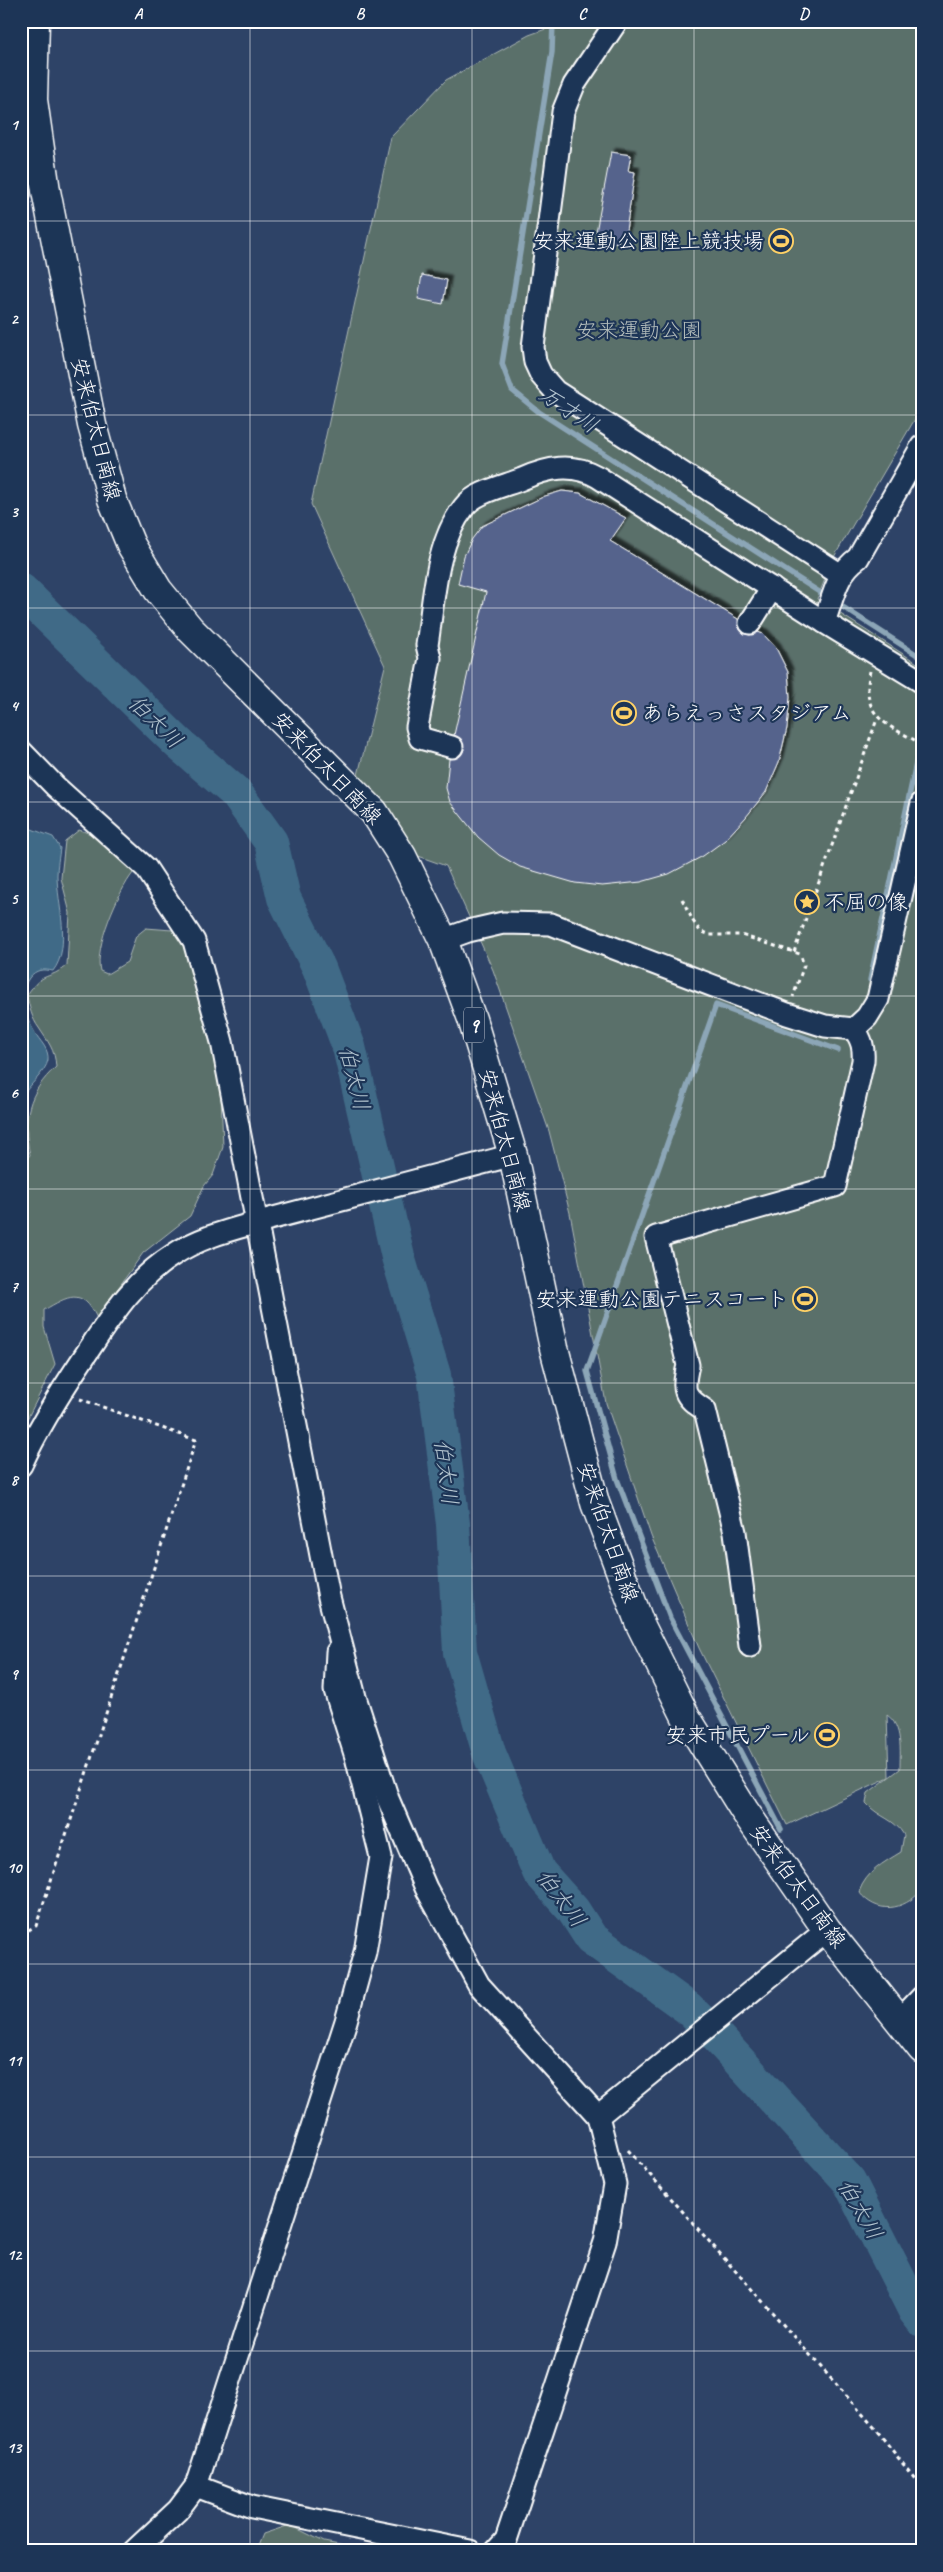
<svg xmlns="http://www.w3.org/2000/svg" width="943" height="2572" viewBox="0 0 943 2572" font-family="Caveat,'Klee One',sans-serif">
	<style>
		.green { fill: #5a6f6a; stroke: #acb7b4 }
		.water { fill: #406b87; stroke: #8ca6b7 }
		.lines { fill: none; stroke-linecap: round; stroke-linejoin: round }
		.stream { stroke: #8ca6b7; stroke-width: 5.5 }
		.river { stroke: #406b87; stroke-width: 34 }
		.building { fill: #55648c; stroke: #fff; filter: url(#shadow) }
		.minor-casing { stroke: #fff; stroke-width: 25 }
		.major-casing { stroke: #fff; stroke-width: 31 }
		.path { stroke: #fff; stroke-width: 3; stroke-dasharray: 4 4; stroke-linecap: butt }
		.minor { stroke: #1d3557; stroke-width: 21 }
		.major { stroke: #1d3557; stroke-width: 28 }
		.grid { fill: none; stroke: #fff; stroke-width: 1; stroke-opacity: 0.55 }
		.labels { text-anchor: middle; stroke-width: 4.5; stroke-linejoin: round; paint-order: stroke }
		.shield { fill: #1d3557; stroke: #bbc2cd; stroke-width: 1 }
		.shield-label { font-size: 20px; font-weight: bold; fill: #fff }
		.poi-label { font-size: 21px; fill: #fff; stroke: #1d3557; text-anchor: end }
		.park-label { font-size: 21px; fill: #b5bebc; stroke: #1d3557 }
		.street-label { font-size: 21px; fill: #fff; stroke: #1d3557 }
		.water-label { font-size: 22px; font-style: italic; fill: #b3c4cf; stroke: #1d3557 }
		.neatline { fill: none; stroke: #fff; stroke-width: 2 }
		.grid-label { font-size: 16px; text-anchor: middle; font-weight: bold; fill: #fff }
	</style>
	<defs>
		<filter id="shadow"><feDropShadow dx="4.5" dy="-4.5" stdDeviation="1" flood-color="#0009"/></filter>
	</defs>
	<rect width="100%" height="100%" fill="#2e4367"/>
	<filter id="ink" filterUnits="userSpaceOnUse"><feTurbulence type="fractalNoise" baseFrequency=".02" numOctaves="2"/><feDisplacementMap in="SourceGraphic" scale="10" xChannelSelector="R" yChannelSelector="G"/><feConvolveMatrix kernelMatrix="1 2 1 2 8 2 1 2 1" color-interpolation-filters="sRGB"/></filter>
	<g filter="url(#ink)">
		<g class="green">
			<path d="M568,21H922V407L834,557L817,599L922,666V1890C903,1911 877,1915 859,1892C866,1872 883,1863 901,1852L904,1835C894,1818 879,1818 866,1803L868,1793L900,1769C900,1751 903,1726 887,1715L889,1777L787,1825L699,1648L651,1536L606,1403L570,1213L549,1131L493,970L446,866L410,853L357,779L385,666L311,504L391,137L446,80L529,35Z"/>
			<path d="M79,830C105,837 117,852 133,873C118,892 94,947 100,971L107,974L127,962L136,936L146,928L172,930L183,943L220,1070L223,1147L213,1175L204,1186L190,1216L143,1253L97,1318C82,1287 68,1296 44,1310V1327L55,1364L21,1431V1166L30,1155C22,1119 28,1092 56,1067C55,1049 48,1042 39,1028C32,1019 29,1006 27,995C43,970 49,981 67,965L70,913L61,878L65,841Z"/>
			<path d="M290,2525L324,2542L370,2551H256L263,2534Z"/>
		</g>
		<path class="water" d="M21,825L53,837L60,848C59,857 57,866 57,875C57,903 72,947 53,971C43,969 36,969 29,978C17,995 26,1019 37,1036C42,1043 49,1050 48,1060C46,1072 28,1086 21,1098Z"/>
		<g class="lines">
			<g class="stream">
				<path d="M553,21L552,52L502,364L512,390L539,412L827,597"/>
				<path d="M835,602L922,658"/>
				<path d="M870,980L918,754"/>
				<path d="M781,1829L670,1618L617,1479L587,1371L716,1005L838,1050"/>
			</g>
			<path class="river" d="M21,590L178,743L236,793L271,842L284,898L319,968L349,1047L398,1257L434,1375L453,1524L460,1652L489,1753L539,1872L573,1910L591,1938L688,2008L719,2039L849,2181L915,2311L922,2320"/>
		</g>
		<g class="building">
			<path d="M611,152L631,155L628,171L635,172L625,237H619L618,243L600,240L601,233L596,232Z"/>
			<path d="M422,275L447,280L443,304L418,299Z"/>
			<path d="M562,491L580,493L626,518L610,541L738,619L739,628L744,634L750,635L758,632L763,634L776,648L788,672L790,697L787,728L779,762L766,792L746,817L725,840L703,856L669,874L641,882L602,886L575,883L520,867L499,855L478,837L450,802L446,788L449,759L460,756L464,750L461,739L454,735L486,592L458,584L464,556L472,539L482,526L545,496Z"/>
		</g>
		<g class="lines">
			<defs>
				<g id="minor">
					<path d="M617,21L574,85L563,112L533,347L535,362L541,375L555,391L841,575"/>
					<path d="M922,446L858,558C836,573 833,599 824,622L922,682"/>
					<path d="M750,623L772,588"/>
					<path d="M452,747L420,738L417,727L430,658L427,645C434,601 435,544 464,507C475,492 505,486 522,479C547,468 572,462 598,477L824,622"/>
					<path d="M21,751L55,786L146,868L194,941L222,1042L329,1597L355,1697L388,1799L426,1888L479,1985L598,2116"/>
					<path d="M443,940L468,931L503,923L551,924L787,1014L825,1026L854,1029C862,1040 864,1048 863,1061L835,1186L656,1237L688,1365C682,1391 683,1396 705,1410L735,1532L750,1646"/>
					<path d="M854,1029L867,1017L878,999L922,803"/>
					<path d="M21,1465C38,1428 60,1393 82,1360C109,1320 132,1281 173,1255C198,1238 230,1230 258,1222L513,1155"/>
					<path d="M900,2020L922,1997"/>
					<path d="M196,2486L252,2507L470,2551"/>
					<path d="M134,2551L178,2510L196,2486L346,2021L365,1952L381,1857L356,1757L335,1690L337,1652"/>
					<path d="M496,2551L506,2540L605,2242L615,2184L598,2116L827,1930"/>
				</g>
				<path id="major" d="M35,21L33,100L46,191L92,425L112,499L131,545L158,590L190,629L374,812L402,856L443,940L472,1019L513,1155L554,1348L595,1503L640,1624L686,1717L744,1810L827,1930L922,2049"/>
			</defs>
			<use href="#minor" class="minor-casing"/>
			<use href="#major" class="major-casing"/>
			<g class="path">
				<path d="M870,671C860,718 888,725 922,744"/>
				<path d="M682,899L693,921L700,931L710,935H741L800,954L804,965L793,997"/>
				<path d="M794,952L877,719"/>
				<path d="M21,1934L36,1926L196,1440L80,1399"/>
				<path d="M628,2150L874,2427L922,2488"/>
			</g>
			<use href="#minor" class="minor"/>
			<use href="#major" class="major"/>
		</g>
	</g>
	<path class="grid" d="M250,21V2551M472,21V2551M694,21V2551M21,221H922M21,415H922M21,608H922M21,802H922M21,996H922M21,1189H922M21,1383H922M21,1576H922M21,1770H922M21,1964H922M21,2157H922M21,2351H922"/>
	<defs>
		<symbol id="stadium-ring" viewBox="-11 -11 22 22"><circle r="9.5" fill="#1d3557" stroke="#ffd166" stroke-width="1.5"/><path d="M0-5a6.5 5 0 1 0 0 10a6.5 5 0 1 0 0-10ZM-3.5-1.8h7v3.6h-7Z" fill="#ffd166"/></symbol>
		<symbol id="sight-ring" viewBox="-11 -11 22 22"><circle r="9.5" fill="#1d3557" stroke="#ffd166" stroke-width="1.5"/><path d="M0-6L1.8-2.2L6-1.7L2.9 1.2L3.7 5.4L0 3.3L-3.7 5.4L-2.9 1.2L-6-1.7L-1.8-2.2Z" fill="#ffd166"/></symbol>
	</defs>
	<g fill-rule="evenodd">
		<use href="#stadium-ring" x="767" y="227" width="28" height="28"/>
		<use href="#stadium-ring" x="610" y="699" width="28" height="28"/>
		<use href="#sight-ring" x="793" y="888" width="28" height="28"/>
		<use href="#stadium-ring" x="791" y="1285" width="28" height="28"/>
		<use href="#stadium-ring" x="813" y="1721" width="28" height="28"/>
	</g>
	<g class="labels">
		<rect class="shield" x="464" y="1007.5" width="20" height="35" rx="4"/>
		<g class="shield-label">
			<text x="474" y="1032">9</text>
		</g>
		<g class="poi-label">
			<text x="764" y="248">安来運動公園陸上競技場</text>
			<text x="642" y="720" text-anchor="start">あらえっさスタジアム</text>
			<text x="824" y="909" text-anchor="start">不屈の像</text>
			<text x="788" y="1306">安来運動公園テニスコート</text>
			<text x="810" y="1742">安来市民プール</text>
		</g>
		<g class="park-label">
			<text x="639" y="337">安来運動公園</text>
		</g>
		<g class="street-label">
			<text transform="translate(96 429) rotate(76)" y="7">安来伯太日南線</text>
			<text transform="translate(327 768) rotate(46)" y="7">安来伯太日南線</text>
			<text transform="translate(505 1140) rotate(75)" y="7">安来伯太日南線</text>
			<text transform="translate(608 1532) rotate(71)" y="7">安来伯太日南線</text>
			<text transform="translate(798 1886) rotate(54)" y="7">安来伯太日南線</text>
		</g>
		<g class="water-label">
			<text transform="translate(569 409) rotate(34)" y="8">万才川</text>
			<text transform="translate(156 721) rotate(44)" y="8">伯太川</text>
			<text transform="translate(355 1078) rotate(76)" y="8">伯太川</text>
			<text transform="translate(447 1472) rotate(83)" y="8">伯太川</text>
			<text transform="translate(562 1898) rotate(53)" y="8">伯太川</text>
			<text transform="translate(861 2209) rotate(60)" y="8">伯太川</text>
		</g>
	</g>
	<rect width="943" height="2572" fill="none" stroke="#1d3557" stroke-width="55"/>
	<rect x="28" y="28" width="888" height="2516" class="neatline"/>
	<g class="grid-label">
		<text x="138" y="19">A</text>
		<text x="360" y="19">B</text>
		<text x="582" y="19">C</text>
		<text x="804" y="19">D</text>
		<text x="14" y="130">1</text>
		<text x="14" y="324">2</text>
		<text x="14" y="517">3</text>
		<text x="14" y="711">4</text>
		<text x="14" y="904">5</text>
		<text x="14" y="1098">6</text>
		<text x="14" y="1292">7</text>
		<text x="14" y="1485">8</text>
		<text x="14" y="1679">9</text>
		<text x="14" y="1873">10</text>
		<text x="14" y="2066">11</text>
		<text x="14" y="2260">12</text>
		<text x="14" y="2453">13</text>
	</g>
</svg>
